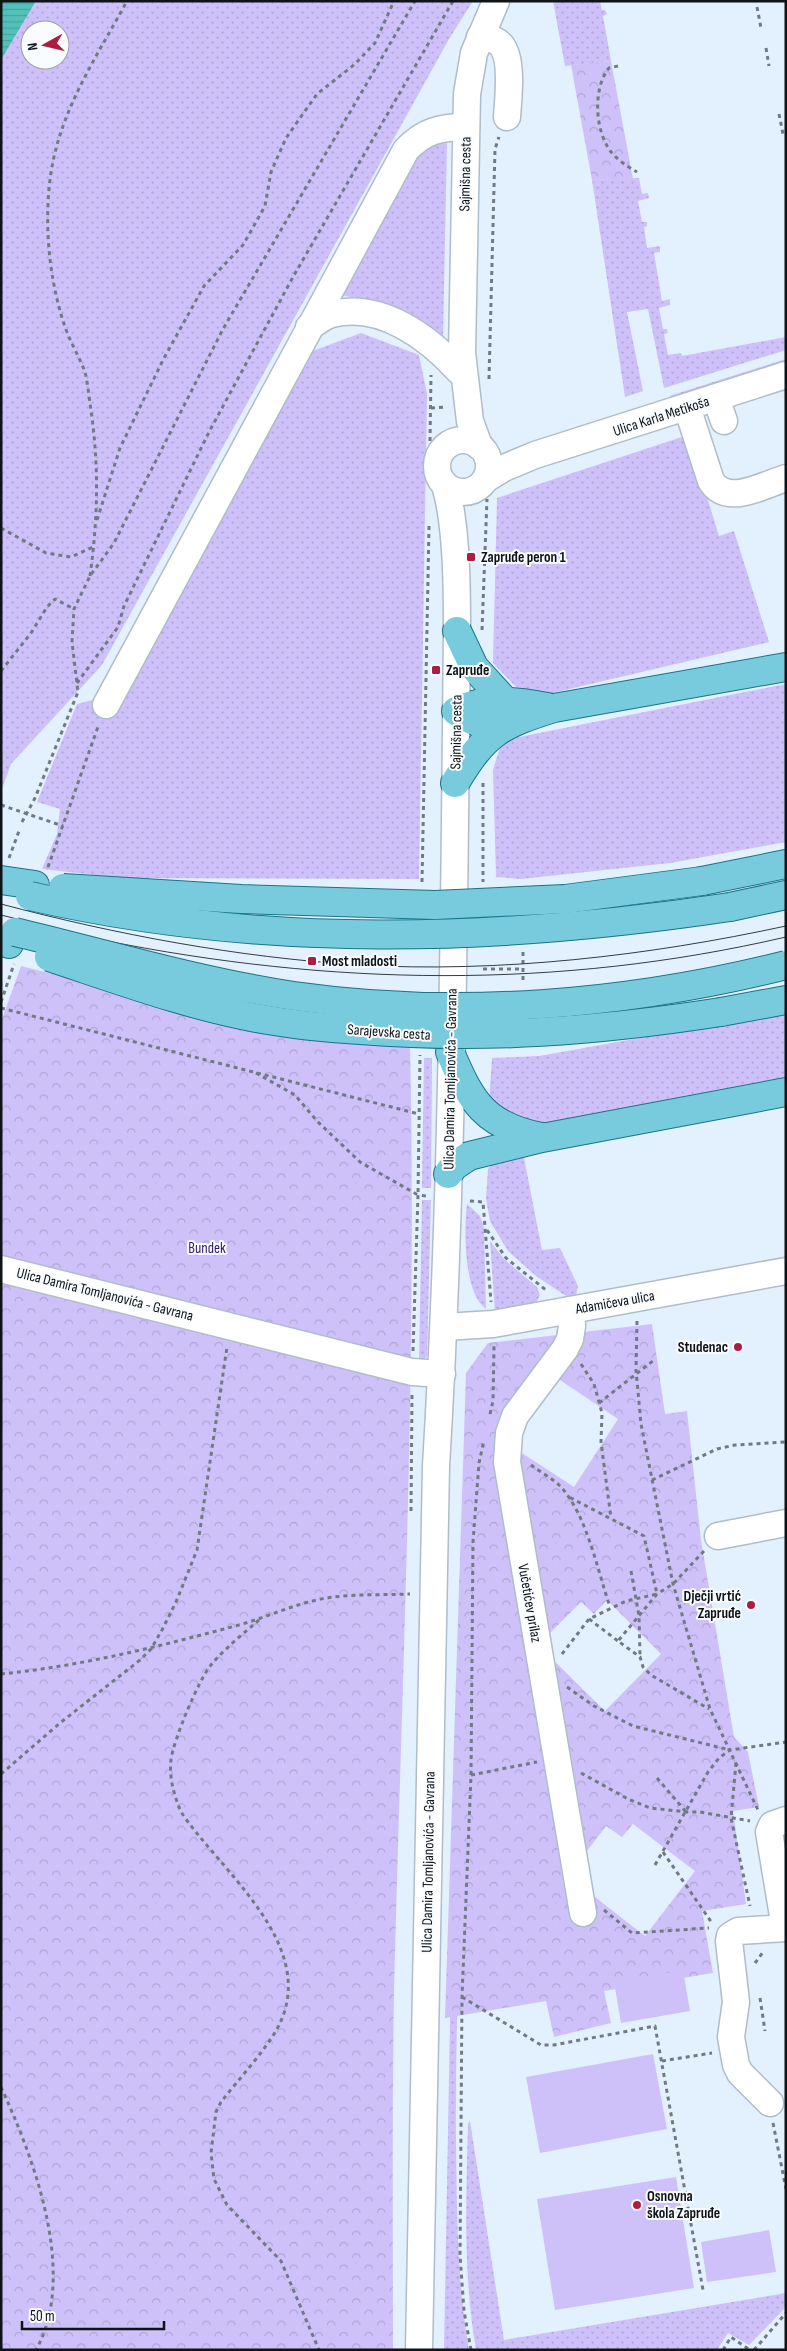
<svg xmlns="http://www.w3.org/2000/svg" width="787" height="2351" viewBox="0 0 787 2351" font-family="'Sofia Sans Condensed',sans-serif">
	<style>
		.grass { fill: url(#grass-dots); fill-rule: evenodd }
		.park { fill: url(#park-crowns); fill-rule: evenodd }
		.pitch { fill: #cec1fa }
		.water { fill: url(#water-rules) }
		.lines { fill: none; stroke-linecap: round; stroke-linejoin: round }
		.minor-casing { stroke: #afbdc9; stroke-width: 29 }
		.major-casing { stroke: #187488; stroke-width: 30 }
		.path { stroke: #717a82; stroke-width: 3; stroke-dasharray: 4 4; stroke-linecap: butt }
		.minor { stroke: #fff; stroke-width: 26 }
		.major { stroke: #78cbdc; stroke-width: 28 }
		.tram { stroke: #353b41; stroke-width: 1 }
		.major-bridge-casing { stroke: #187488; stroke-width: 30; stroke-linecap: butt }
		.major-bridge { stroke: #78cbdc; stroke-width: 28 }
		.poi-dot { fill: #ae1b43; stroke: #f9fcff; stroke-width: 2 }
		.labels { text-anchor: middle; stroke-width: 4; stroke-linejoin: round; paint-order: stroke }
		.street-label { font-size: 15px; fill: #0e1317; stroke: #f9fcff }
		.poi-label { font-size: 15px; font-weight: bold; fill: #0e1317; stroke: #f9fcff; text-anchor: start }
		.park-label { font-size: 15px; fill: #361867; stroke: #f9fcff }
	</style>
	<defs>
		<pattern id="grass-dots" width="8" height="8" patternUnits="userSpaceOnUse" patternTransform="scale(1.25)"><rect width="8" height="8" fill="#cec1fa"/><path d="M2 2h.1M6 6h.1" fill="none" stroke="#b0a5d6" stroke-width="1.8" stroke-linecap="round"/></pattern>
		<pattern id="park-crowns" width="20" height="18" patternUnits="userSpaceOnUse" patternTransform="scale(1.25)"><rect width="20" height="18" fill="#cec1fa"/><path d="M2 6a3 3 0 1 1 6 0M12 15a3 3 0 1 1 6 0" fill="none" stroke="#b0a5d6"/></pattern>
		<pattern id="water-rules" width="6" height="5" patternUnits="userSpaceOnUse" patternTransform="scale(1.25)"><rect width="6" height="5" fill="#53c0ba"/><path d="M0 2.5h6" fill="none" stroke="#47a49f"/></pattern>
	</defs>
	<rect width="100%" height="100%" fill="#e2f1fd"/>
	<g class="grass">
		<path d="M36,1H473L449,39L102,665L11,764L1,792V60ZM30,30H60V60H30Z"/>
		<path d="M553,1H600L602,10H605L607,14L603,16L611,61L565,66Z"/>
		<path d="M447,143L443,338L398,308L337,294L423,146Z"/>
		<path d="M639,178L642,194L648,193L649,198L638,201L642,222H647V226L644,227L647,248L660,246V252L654,253L662,301L670,299V305L659,308L663,329H667L668,333L664,334L668,355L681,353L682,356L786,337V350L664,388L648,309L627,312L643,391L625,397L592,180Z"/>
		<path d="M361,333L419,355L427,394L419,879L122,878L42,869L57,834L60,809L37,802L77,704L127,691L302,355Z"/>
		<path d="M786,359V364L676,399L669,396Z"/>
		<path d="M688,435L719,536L734,531L769,642L548,694L516,687L493,663L497,498Z"/>
		<path d="M786,684V842L670,863L521,879L496,877L493,770L501,744L514,738Z"/>
		<path d="M786,1012V1077L530,1126L489,1103L492,1058L539,1056Z"/>
		<path d="M424,1058H432L431,1188H422Z"/>
		<path d="M521,1154L524,1158L542,1250L560,1248L578,1286L576,1296H566L536,1276L508,1251L490,1221L486,1199L488,1169L491,1165L508,1156Z"/>
		<path d="M422,1200H431L427,1356L424,1360H419Z"/>
		<path d="M467,1204L480,1216L484,1228L486,1309C463,1293 464,1228 467,1204Z"/>
		<path d="M490,1241L504,1259L537,1287L540,1295L535,1305L495,1312Z"/>
		<path d="M454,1803L464,1804C460,1918 455,2031 456,2145C457,2214 457,2282 469,2350H444Z"/>
		<path d="M470,2121L504,2340L786,2293V2307L749,2345L728,2333L717,2350H476C463,2274 466,2200 468,2124Z"/>
	</g>
	<g class="park">
		<path d="M611,61L633,179L592,180L571,65Z"/>
		<path d="M21,966L132,994L180,1014L237,1028L410,1045C417,1360 402,1675 394,1989C392,2109 393,2230 393,2350H1V1022Z"/>
		<path d="M652,1324L665,1414L687,1411L701,1540L734,1737L748,1752L759,1807L733,1811L746,1904L702,1911L713,1973L604,1991L611,2023L554,2037L546,2001L445,2018L466,1373L488,1343ZM554,1376L618,1419L574,1487L494,1435L529,1381ZM607,1600L661,1654L605,1711L538,1645L581,1602L594,1614ZM633,1824L695,1871L645,1936L568,1876L606,1826L622,1837Z"/>
	</g>
	<g class="pitch">
		<path d="M683,1970L690,2011L621,2023L614,1982Z"/>
		<path d="M653,2054L667,2129L540,2153L526,2077Z"/>
		<path d="M676,2177L694,2288L555,2310L537,2199Z"/>
		<path d="M769,2230L776,2272L707,2282L701,2242Z"/>
	</g>
	<path class="water" d="M1,1H36L1,60Z"/>
	<g class="lines">
		<defs>
			<g id="minor">
				<path d="M480,37C486,38 495,39 499,43C514,55 508,100 507,117"/>
				<path d="M309,327C316,323 324,316 332,314C381,302 428,337 459,371"/>
				<path d="M716,398L724,421"/>
				<path d="M687,407L711,481C727,507 763,485 786,478"/>
				<circle cx="463" cy="466" r="26"/>
				<path d="M479,446L470,421L462,353L467,94L474,53L496,1"/>
				<path d="M486,479L504,468L535,455L786,375"/>
				<path d="M106,705L406,150C424,131 440,127 466,127"/>
				<path d="M1,1269L412,1372L442,1374"/>
				<path d="M571,1310L572,1326L570,1339L565,1349L515,1416L509,1433L507,1462L583,1913"/>
				<path d="M444,1327L493,1324L786,1271"/>
				<path d="M718,1536L786,1523"/>
				<path d="M785,1928L769,1832L772,1825L786,1820"/>
				<path d="M770,2103L740,2073L736,2065L731,2037L736,2002L729,1941L730,1936L738,1931L786,1928"/>
				<path d="M419,2350L436,1466C453,1188 454,909 457,631C457,589 457,525 445,485"/>
			</g>
			<g id="major">
				<path d="M457,631L474,667L505,701"/>
				<path d="M509,723C488,727 474,723 456,711C485,697 517,701 547,707"/>
				<path d="M455,783C485,733 499,725 554,708L786,667"/>
				<path d="M1,880L35,885"/>
				<path d="M702,881L786,864"/>
				<path d="M730,907L786,895"/>
				<path d="M1,941L9,944"/>
				<path d="M721,1012L786,1000"/>
				<path d="M450,1052C471,1102 485,1126 541,1137"/>
				<path d="M448,1174L454,1166L469,1156L542,1138L786,1092"/>
			</g>
		</defs>
		<use href="#minor" class="minor-casing"/>
		<use href="#major" class="major-casing"/>
		<g class="path">
			<path d="M757,7L761,28"/>
			<path d="M766,48L769,66"/>
			<path d="M618,66L609,68C592,89 595,133 612,153C619,161 628,167 637,172"/>
			<path d="M779,114L783,134"/>
			<path d="M489,379L495,149L499,137"/>
			<path d="M431,408L446,407"/>
			<path d="M430,441L431,375"/>
			<path d="M97,520L120,448L163,360L204,286L243,245L265,206L271,172L286,138L317,94L355,64L375,43L394,1"/>
			<path d="M1,528L46,553L71,557L93,547"/>
			<path d="M90,576C98,518 99,467 91,410C89,398 88,384 85,372C79,356 69,340 64,324C50,281 45,233 49,189C55,117 94,62 127,1"/>
			<path d="M482,630L487,499"/>
			<path d="M1,671L31,633L47,607L55,599L74,609"/>
			<path d="M77,683L118,627L124,606L209,432L293,277L453,1"/>
			<path d="M483,783V882"/>
			<path d="M1,805L63,826"/>
			<path d="M22,822L35,798L78,692L72,642L74,609L90,576L114,543L223,329L415,1"/>
			<path d="M9,858L19,831"/>
			<path d="M48,867L99,724"/>
			<path d="M422,882L429,526"/>
			<path d="M523,952V983"/>
			<path d="M483,969H522"/>
			<path d="M1,1002L14,964"/>
			<path d="M1,1008L419,1114"/>
			<path d="M256,1073L295,1095L317,1121L360,1162L418,1195L420,1055"/>
			<path d="M470,1201L483,1202L491,1302"/>
			<path d="M487,1230L506,1258L547,1291"/>
			<path d="M637,1321L636,1370L641,1424L673,1584L710,1709L758,1810"/>
			<path d="M413,1351L418,1195L426,1196"/>
			<path d="M581,1364L594,1384L602,1413L601,1442L611,1518"/>
			<path d="M599,1403L654,1360"/>
			<path d="M490,1414L493,1401L494,1346"/>
			<path d="M531,1465C540,1472 552,1478 560,1486C587,1515 597,1569 610,1607"/>
			<path d="M652,1480L717,1449L735,1445L786,1442"/>
			<path d="M411,1511L412,1395"/>
			<path d="M704,1551L673,1584L657,1594L618,1641L640,1657L643,1667L651,1675L709,1709"/>
			<path d="M631,1571L639,1616L640,1656"/>
			<path d="M589,1619L618,1641"/>
			<path d="M259,1620C243,1634 225,1648 211,1665C199,1679 173,1741 171,1760C169,1778 174,1795 181,1812C221,1872 322,1947 277,2029C264,2052 238,2080 221,2102L216,2112L211,2153L214,2179L227,2205L281,2261L319,2350"/>
			<path d="M562,1654L589,1619L626,1601L657,1594L644,1536L567,1496"/>
			<path d="M1,1674C82,1666 161,1646 239,1625C271,1616 300,1601 334,1597C358,1594 385,1595 410,1594"/>
			<path d="M567,1687L594,1706L633,1726L730,1750"/>
			<path d="M736,1763L731,1818L750,1906"/>
			<path d="M581,1773L628,1799L650,1808L687,1812H700L750,1821"/>
			<path d="M1,1774L60,1723L140,1660L151,1649L162,1630L176,1602L197,1550L227,1347"/>
			<path d="M471,1775L537,1762"/>
			<path d="M657,1778L686,1812"/>
			<path d="M663,1852L712,1923"/>
			<path d="M655,1865L708,1772L719,1758L730,1750L786,1742"/>
			<path d="M604,1910L632,1933L709,1928"/>
			<path d="M755,1963L763,1952"/>
			<path d="M462,1997L541,2045H554L655,2026L703,2290"/>
			<path d="M760,1998L765,2031"/>
			<path d="M662,2061L712,2053"/>
			<path d="M1,2087C34,2159 78,2274 36,2350"/>
			<path d="M773,2123L786,2189"/>
			<path d="M471,2350L464,2311L460,2255L462,1997L471,1775L473,1542L479,1463L484,1440"/>
			<path d="M723,2350L731,2337L750,2350"/>
			<path d="M754,2350L786,2313"/>
		</g>
		<use href="#minor" class="minor"/>
		<use href="#major" class="major"/>
		<g class="tram">
			<path d="M1,904C118,935 237,957 358,965C500,973 647,956 786,926"/>
			<path d="M1,915C35,923 68,933 102,940C331,986 557,990 786,937"/>
		</g>
		<defs>
			<g id="major-bridge">
				<path d="M63,888L241,899L435,905L565,899L702,881"/>
				<path d="M30,896C262,949 496,942 730,907"/>
				<path d="M15,932C107,954 200,982 294,996C457,1019 627,1005 786,965"/>
				<path d="M49,957C119,980 189,1006 262,1019C295,1025 327,1028 360,1030C485,1040 598,1031 721,1012"/>
			</g>
		</defs>
		<use href="#major-bridge" class="major-bridge-casing"/>
		<use href="#major-bridge" class="major-bridge"/>
	</g>
	<g class="poi-dot">
		<rect x="466" y="552" width="10" height="10" rx="2.5"/>
		<rect x="431" y="665" width="10" height="10" rx="2.5"/>
		<rect x="307" y="956" width="10" height="10" rx="2.5"/>
		<circle cx="738" cy="1347" r="5"/>
		<circle cx="751" cy="1605" r="5"/>
		<circle cx="637" cy="2205" r="5"/>
	</g>
	<g class="labels">
		<g class="street-label">
			<text transform="translate(465 174) rotate(-89)" y="5">Sajmišna cesta</text>
			<text transform="translate(661 416) rotate(-18)" y="5">Ulica Karla Metikoša</text>
			<text transform="translate(456 732) rotate(-89)" y="5">Sajmišna cesta</text>
			<text transform="translate(389 1032) rotate(4)" y="5">Sarajevska cesta</text>
			<text transform="translate(450 1079) rotate(-89)" y="5">Ulica Damira Tomljanovića - Gavrana</text>
			<text transform="translate(105 1294) rotate(14)" y="5">Ulica Damira Tomljanovića - Gavrana</text>
			<text transform="translate(615 1302) rotate(-10)" y="5">Adamičeva ulica</text>
			<text transform="translate(530 1603) rotate(80)" y="5">Vučetićev prilaz</text>
			<text transform="translate(428 1862) rotate(-89)" y="5">Ulica Damira Tomljanovića - Gavrana</text>
		</g>
		<g class="poi-label">
			<text x="481" y="562">Zapruđe peron 1</text>
			<text x="446" y="675">Zapruđe</text>
			<text x="322" y="966">Most mladosti</text>
			<text x="728" y="1352" text-anchor="end">Studenac</text>
			<text x="741" y="1601" text-anchor="end">Dječji vrtić<tspan x="741" dy="17">Zapruđe</tspan></text>
			<text x="647" y="2201">Osnovna<tspan x="647" dy="17">škola Zapruđe</tspan></text>
		</g>
		<g class="park-label">
			<text x="207" y="1253">Bundek</text>
		</g>
	</g>
	<rect width="787" height="2351" fill="none" stroke="#0e1317" stroke-width="5"/>
	<g transform="translate(45 45) rotate(262)"><circle r="24" fill="#f9fcff" stroke="#9b9fa2"/>
	<path d="M0-4L9 19L0 12L-9 19Z" fill="#ae1b43"/>
	<text y="-8" font-size="14" font-weight="bold" text-anchor="middle" fill="#0e1317">N</text>
	</g>
	<path d="M22 2321v8h142v-8" fill="none" stroke="#0e1317" stroke-width="2.5"/>
	<text x="30" y="2321" font-size="15" fill="#0e1317" stroke="#f9fcff" stroke-width="4" paint-order="stroke">50 m</text>
</svg>
